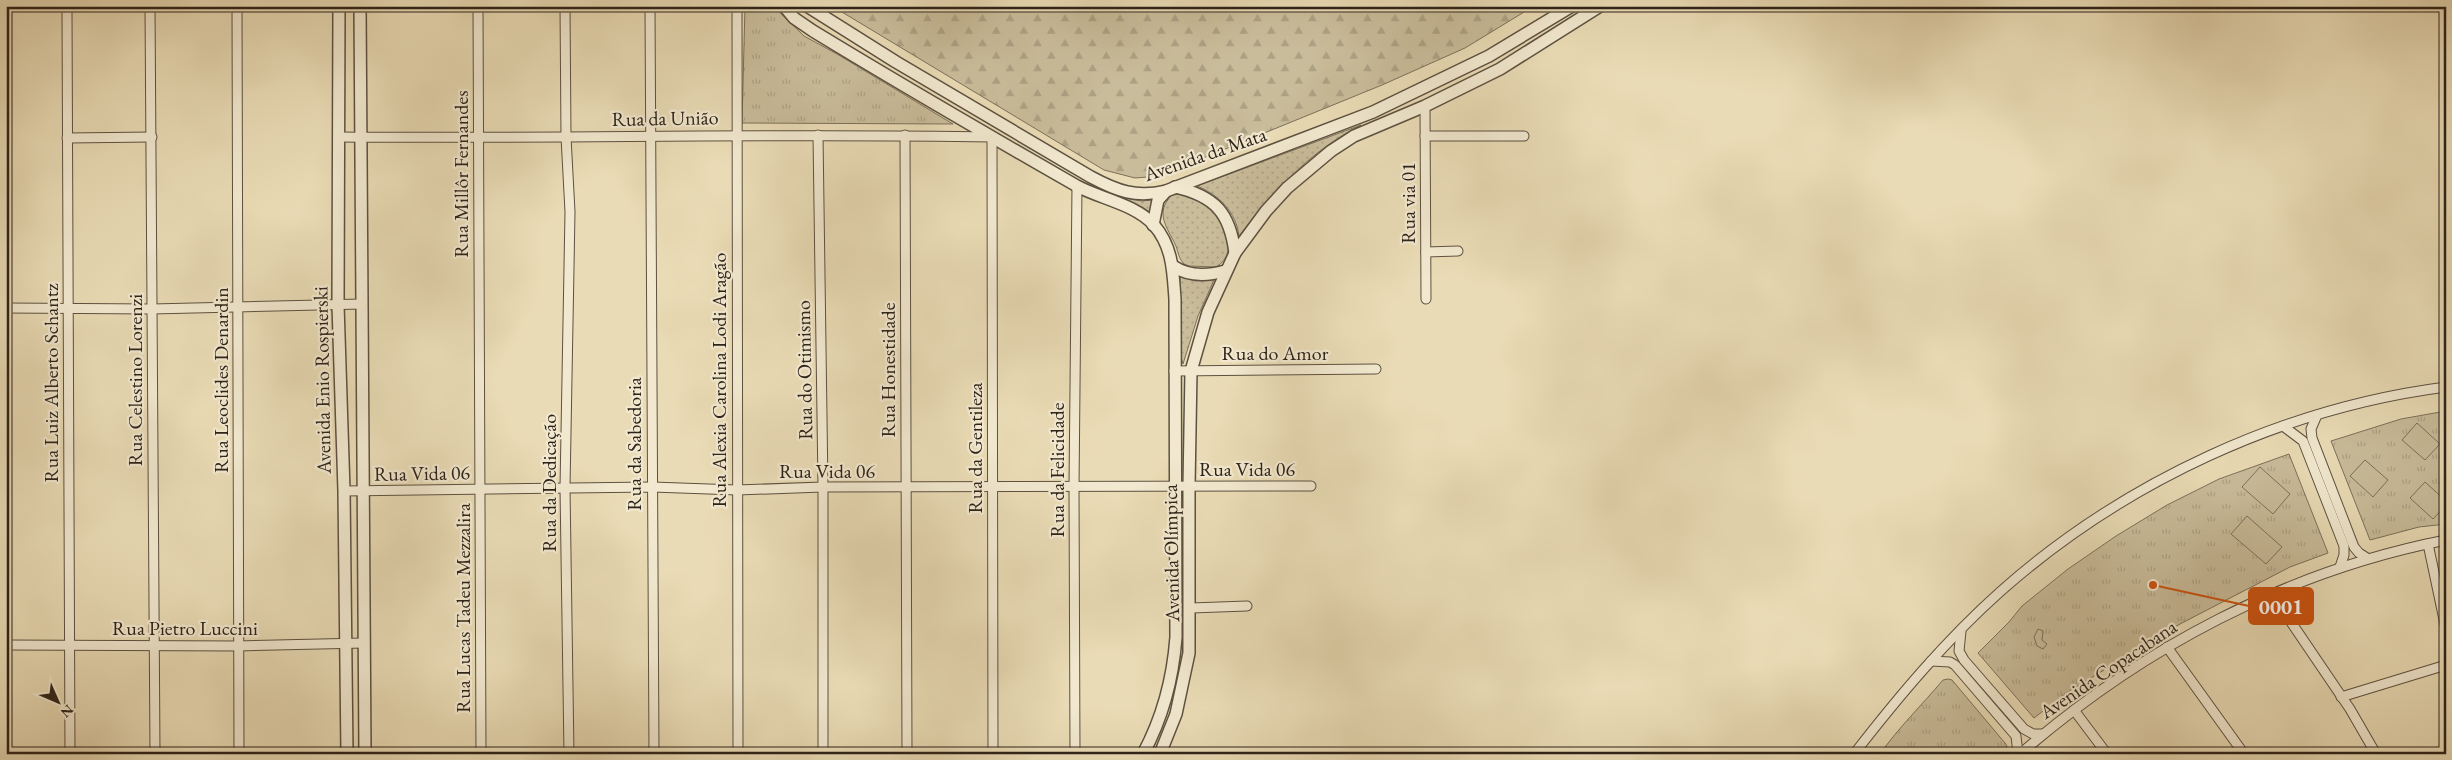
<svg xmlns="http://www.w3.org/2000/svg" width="2452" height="760" viewBox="0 0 2452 760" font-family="'EB Garamond',serif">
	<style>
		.grass { fill: url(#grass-dots); stroke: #7c705a }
		.forest { fill: url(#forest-firs); stroke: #7c705a }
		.park { fill: url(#park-tufts); stroke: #7c705a }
		.pitch { fill: #c9bc9a; stroke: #7c705a }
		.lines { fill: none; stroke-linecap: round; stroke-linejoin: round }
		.minor-casing { stroke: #5d5140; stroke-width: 11 }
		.tertiary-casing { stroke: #5d5140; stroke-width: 14 }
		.minor { stroke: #f1e8cf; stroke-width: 9 }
		.tertiary { stroke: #f1e8cf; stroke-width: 11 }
		.labels { text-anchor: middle; stroke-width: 4.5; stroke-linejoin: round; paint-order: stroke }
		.street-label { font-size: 20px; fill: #2e2319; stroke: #f1e8cf }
		.leader { fill: none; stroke: #cc510e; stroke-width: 2 }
		.callout-dot { fill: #cc510e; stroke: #f1e8cf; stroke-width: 2 }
		.callout { fill: #cc510e; stroke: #cc510e; stroke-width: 2 }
		.callout-label { font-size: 21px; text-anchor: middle; font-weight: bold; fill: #fff }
	</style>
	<defs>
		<pattern id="grass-dots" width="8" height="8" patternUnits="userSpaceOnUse" patternTransform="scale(1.25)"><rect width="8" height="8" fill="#c9bc9a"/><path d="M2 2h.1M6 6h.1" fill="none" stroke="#ada184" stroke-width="1.8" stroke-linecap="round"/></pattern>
		<pattern id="forest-firs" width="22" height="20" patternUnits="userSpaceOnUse" patternTransform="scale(1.25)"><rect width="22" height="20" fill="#c9bc9a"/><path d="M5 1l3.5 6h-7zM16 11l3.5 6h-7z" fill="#ada184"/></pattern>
		<pattern id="park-tufts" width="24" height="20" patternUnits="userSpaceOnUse" patternTransform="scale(1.25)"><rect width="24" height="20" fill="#c9bc9a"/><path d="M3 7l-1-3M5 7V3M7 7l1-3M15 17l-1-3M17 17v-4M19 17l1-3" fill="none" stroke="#ada184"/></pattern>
	</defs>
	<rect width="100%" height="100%" fill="#e9dbb5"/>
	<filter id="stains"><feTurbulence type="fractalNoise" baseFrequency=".004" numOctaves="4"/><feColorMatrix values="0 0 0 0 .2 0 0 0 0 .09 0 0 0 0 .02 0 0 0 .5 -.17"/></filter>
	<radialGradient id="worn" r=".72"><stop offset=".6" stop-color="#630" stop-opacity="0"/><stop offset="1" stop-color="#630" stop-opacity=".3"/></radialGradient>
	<g class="grass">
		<path d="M1361,125C1310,151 1274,191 1239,236C1236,212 1219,195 1197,186Z"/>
		<path d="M1182,194C1190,196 1198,198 1204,203C1222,216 1242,252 1216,267L1189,266L1184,264C1179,259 1178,252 1176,246C1167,227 1154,213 1172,195Z"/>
		<path d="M1119,197L1142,201L1153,200L1150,215Z"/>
		<path d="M1180,276L1195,281L1214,280L1198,316L1183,364L1180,354Z"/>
	</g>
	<path class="forest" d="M832,6H1534L1465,48L1382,85L1159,176L1135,178L1104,170Z"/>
	<g class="park">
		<path d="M745,6H773L804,36L837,54L953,124L742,123Z"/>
		<path d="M2446,411V524L2419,527L2370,540L2331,441L2401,419Z"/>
		<path d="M2289,454L2328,553L2290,567L2180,624L2066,693L2034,718L1978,653L2009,622L2022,606L2068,569L2116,536L2167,505L2219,479Z"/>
		<path d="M1948,679L1952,680L2005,743L2007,746L2005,752L1880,754C1899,727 1922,705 1943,680Z"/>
	</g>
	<g class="pitch">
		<path d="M2417,423L2440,444L2425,460L2402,440Z"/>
		<path d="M2365,460L2388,480L2373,497L2350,476Z"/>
		<path d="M2260,467L2290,494L2273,514L2242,487Z"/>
		<path d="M2425,482L2446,501V505L2433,519L2410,498Z"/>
		<path d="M2247,516L2282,547L2266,564L2231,534Z"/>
		<path d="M2038,629L2043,631L2042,640L2047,644L2043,649L2037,646L2034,637Z"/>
	</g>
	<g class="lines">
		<defs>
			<g id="minor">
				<path d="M150,6L155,754"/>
				<path d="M237,6L239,754"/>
				<path d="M478,6L481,754"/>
				<path d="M565,6L566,137L570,212L565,488L569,754"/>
				<path d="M650,6L654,754"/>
				<path d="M737,6L738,754"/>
				<path d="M67,12L70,754"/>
				<path d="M1425,106L1426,299"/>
				<path d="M818,135L823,487V754"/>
				<path d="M905,135L907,754"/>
				<path d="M1425,136H1524"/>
				<path d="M339,137C557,139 774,133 992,137L993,754"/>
				<path d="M67,138L152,137"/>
				<path d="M1426,252L1458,251"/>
				<path d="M6,308L152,309L362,304"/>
				<path d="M1174,371L1376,369"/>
				<path d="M2317,415L2311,429L2312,438L2354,547L2359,553L2367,558"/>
				<path d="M2283,426L2303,441L2344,546V555L2340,567"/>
				<path d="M344,491L652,487L737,490L823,487L1311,486"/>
				<path d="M2428,544L2446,629"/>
				<path d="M2272,594L2350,709L2376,754"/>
				<path d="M1191,608L1247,606"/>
				<path d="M1961,631L1959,651L1964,660L2024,729L2033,734H2043"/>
				<path d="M6,645L238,646L364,643"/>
				<path d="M2167,647L2244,754"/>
				<path d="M1931,661L1950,662L1955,665L2016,736L2018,754"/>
				<path d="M2341,697L2446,665"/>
				<path d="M2074,710L2107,754"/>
				<path d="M1075,754L1074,488L1077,186"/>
				<path d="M1854,754C1899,696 1946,640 2001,591C2124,482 2283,408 2446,387"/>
				<path d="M2020,754C2142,648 2287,571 2446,540"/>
			</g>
			<g id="tertiary">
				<path d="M339,6L338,305L344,491L347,754"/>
				<path d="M360,6L365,754"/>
				<path d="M784,6L794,18L813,31C900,84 988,135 1077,186C1101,199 1135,204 1154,225C1173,247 1173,272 1175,299L1176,637C1173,678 1163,717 1143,754"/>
				<path d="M807,6L896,62L1091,177C1117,191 1136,198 1166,191L1373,112L1489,56L1572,6"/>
				<path d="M1175,187C1215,196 1230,213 1235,253"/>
				<path d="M1153,225L1158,200L1166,191"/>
				<path d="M1173,266C1189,277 1207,276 1225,271"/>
				<path d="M1160,754L1176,714L1189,653V486L1191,371L1208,312L1235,253L1266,211L1287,188L1331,151L1354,136L1425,106L1500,69L1600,6"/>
			</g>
		</defs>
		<use href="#minor" class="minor-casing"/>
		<use href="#tertiary" class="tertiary-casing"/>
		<use href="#minor" class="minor"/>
		<use href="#tertiary" class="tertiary"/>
	</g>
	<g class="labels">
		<g class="street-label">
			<text transform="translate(665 118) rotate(-1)" y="7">Rua da União</text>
			<text transform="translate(1205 154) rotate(-19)" y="7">Avenida da Mata</text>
			<text transform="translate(461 174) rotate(-90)" y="7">Rua Millôr Fernandes</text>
			<text transform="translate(1408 203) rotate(-90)" y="7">Rua via 01</text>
			<text x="1275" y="360">Rua do Amor</text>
			<text transform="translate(804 370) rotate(-91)" y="7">Rua do Otimismo</text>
			<text transform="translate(888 370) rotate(-90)" y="7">Rua Honestidade</text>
			<text transform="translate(135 380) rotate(-90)" y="7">Rua Celestino Lorenzi</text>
			<text transform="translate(221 380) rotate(-90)" y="7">Rua Leoclides Denardin</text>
			<text transform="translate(322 380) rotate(-91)" y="7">Avenida Enio Rospierski</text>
			<text transform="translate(719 380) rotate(-90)" y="7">Rua Alexia Carolina Lodi Aragão</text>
			<text transform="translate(51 383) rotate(-90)" y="7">Rua Luiz Alberto Schantz</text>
			<text transform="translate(634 444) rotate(-90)" y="7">Rua da Sabedoria</text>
			<text transform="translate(975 448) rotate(-90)" y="7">Rua da Gentileza</text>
			<text x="1247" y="476">Rua Vida 06</text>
			<text transform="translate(1057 470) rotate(-90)" y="7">Rua da Felicidade</text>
			<text x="827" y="478">Rua Vida 06</text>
			<text transform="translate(422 473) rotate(-1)" y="7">Rua Vida 06</text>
			<text transform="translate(549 483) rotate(-90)" y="7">Rua da Dedicação</text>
			<text transform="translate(1171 553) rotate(-91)" y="7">Avenida Olímpica</text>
			<text transform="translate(463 608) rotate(-90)" y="7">Rua Lucas Tadeu Mezzalira</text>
			<text x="185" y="635">Rua Pietro Luccini</text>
			<text transform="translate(2108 669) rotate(-34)" y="7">Avenida Copacabana</text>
		</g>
	</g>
	<path class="leader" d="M2153 585L2249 606"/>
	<circle class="callout-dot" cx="2153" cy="585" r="5"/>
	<rect class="callout" x="2249" y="588" width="64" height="36" rx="5"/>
	<g class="callout-label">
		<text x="2281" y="614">0001</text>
	</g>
	<rect width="2452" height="760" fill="none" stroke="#e9dbb5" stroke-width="25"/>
	<rect x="8" y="8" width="2437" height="745" fill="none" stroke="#2e2319" stroke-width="2.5"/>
	<rect x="12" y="12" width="2427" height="735" fill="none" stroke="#2e2319"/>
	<g transform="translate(58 702) rotate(135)" stroke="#f1e8cf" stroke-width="4" paint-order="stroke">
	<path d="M0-4L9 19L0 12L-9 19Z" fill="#2e2319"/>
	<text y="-8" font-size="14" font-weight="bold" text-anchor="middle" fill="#2e2319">N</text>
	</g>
	<rect width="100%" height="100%" filter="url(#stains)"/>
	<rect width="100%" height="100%" fill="url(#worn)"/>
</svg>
